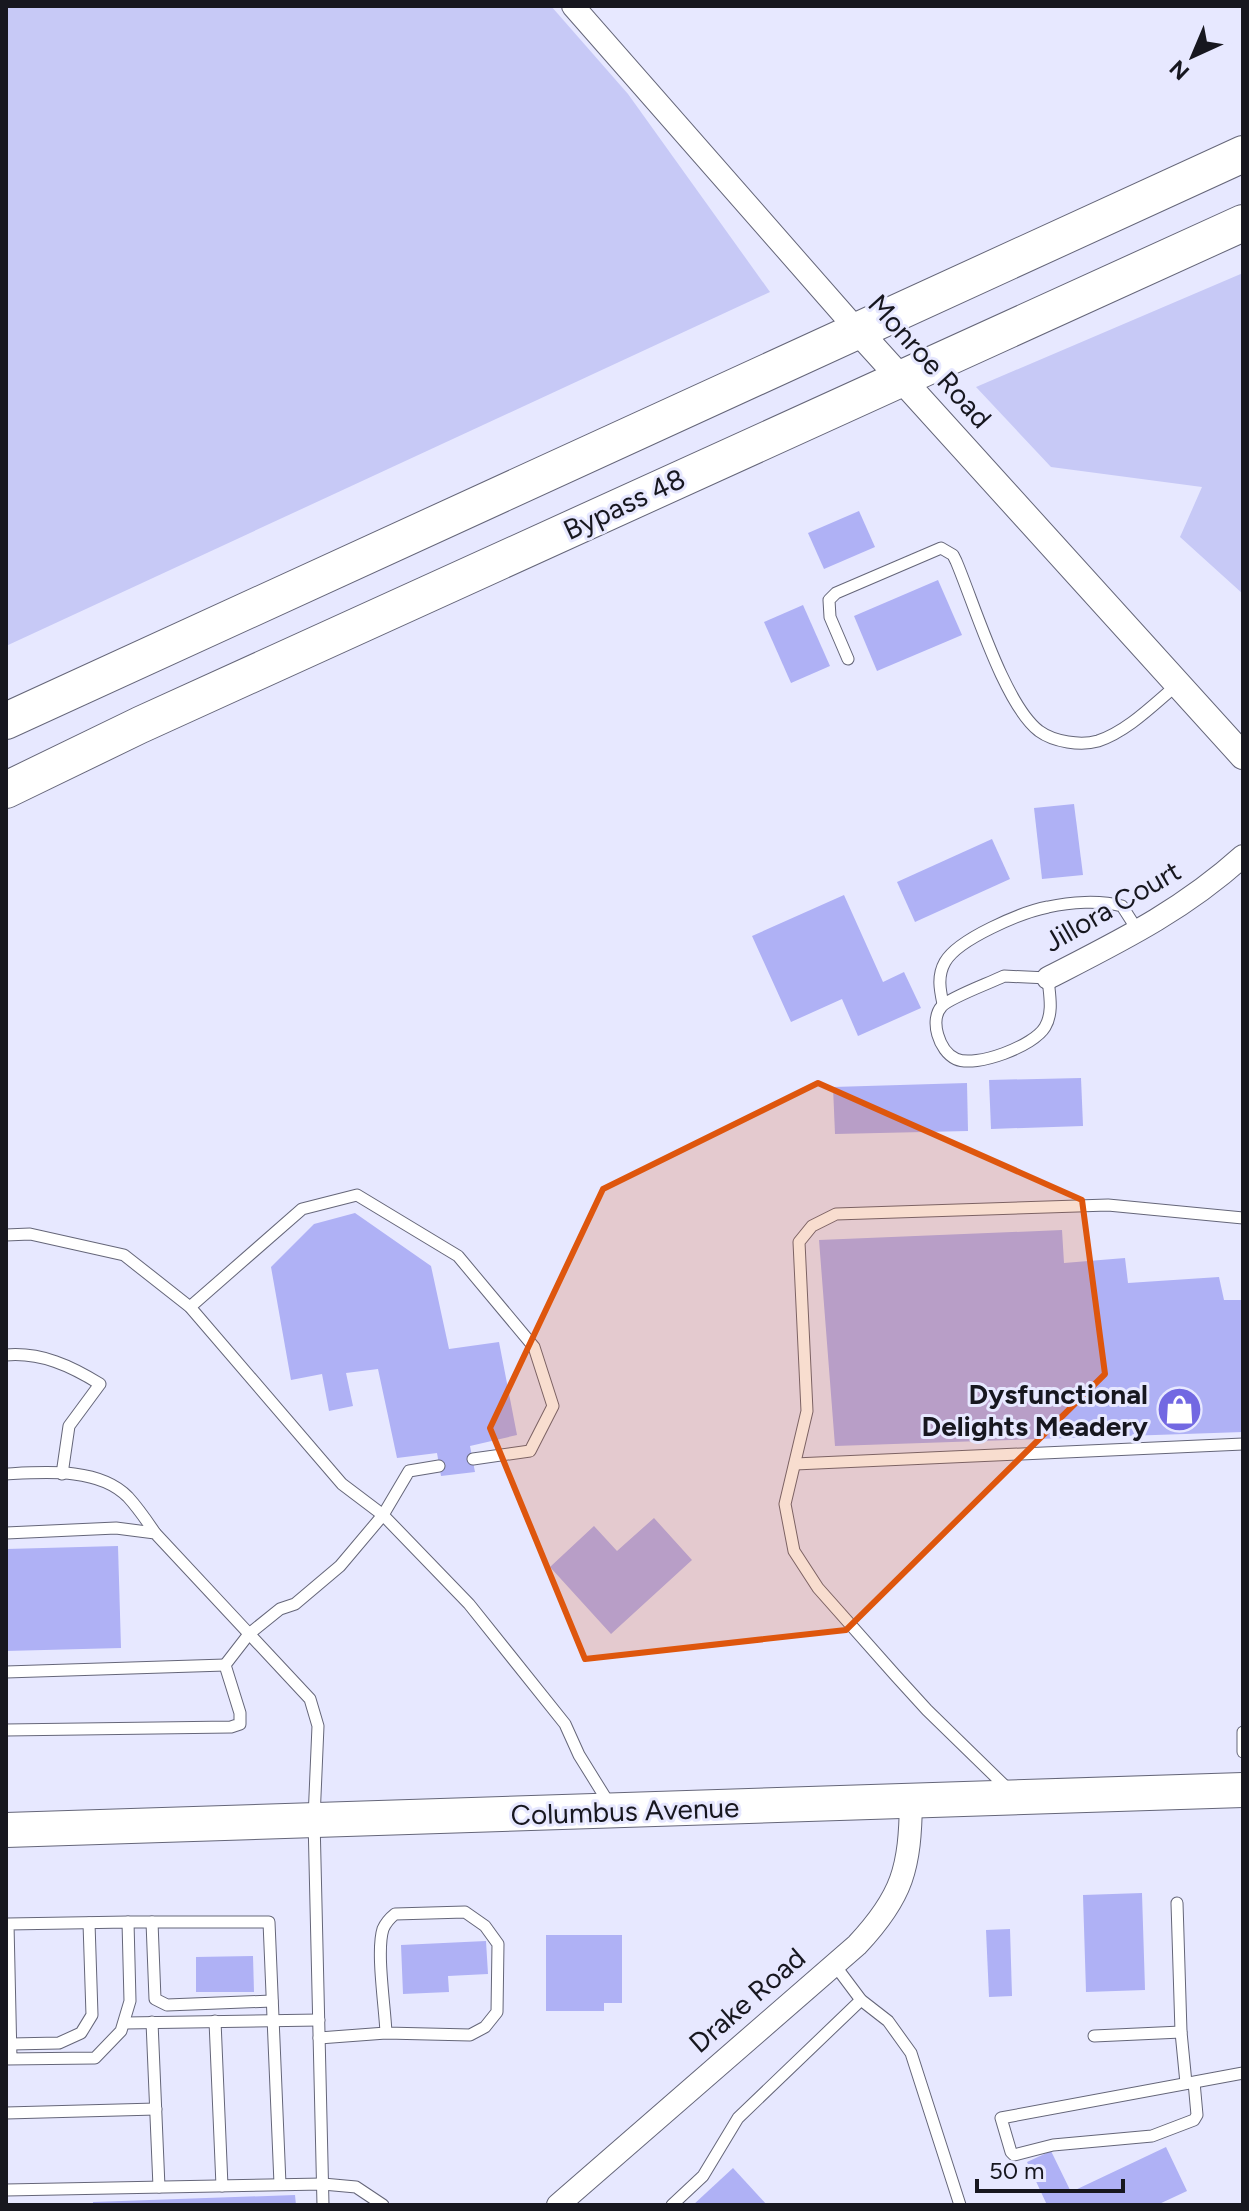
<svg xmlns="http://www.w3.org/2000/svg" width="1249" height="2211" viewBox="0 0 1249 2211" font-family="Figtree,sans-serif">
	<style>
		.green { fill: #c7c9f6 }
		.building { fill: #afb1f5 }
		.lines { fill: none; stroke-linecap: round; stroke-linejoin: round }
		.service-casing { stroke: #656679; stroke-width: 13 }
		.minor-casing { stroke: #656679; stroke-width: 24 }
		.tertiary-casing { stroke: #656679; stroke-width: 28 }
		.primary-casing { stroke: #656679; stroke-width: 36 }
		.trunk-casing { stroke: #656679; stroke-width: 38 }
		.service { stroke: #fff; stroke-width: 11 }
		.minor { stroke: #fff; stroke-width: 22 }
		.tertiary { stroke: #fff; stroke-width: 26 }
		.primary { stroke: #fff; stroke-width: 34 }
		.trunk { stroke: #fff; stroke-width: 36 }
		.marked { fill: #de560d; fill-opacity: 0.2; stroke: #de560d; stroke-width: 6; stroke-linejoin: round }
		.labels { text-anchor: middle; stroke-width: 6; stroke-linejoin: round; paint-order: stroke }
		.street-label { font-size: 28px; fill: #17171f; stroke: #e7e8ff }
		.poi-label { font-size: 28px; font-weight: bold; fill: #17171f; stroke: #e7e8ff; text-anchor: end }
	</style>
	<rect width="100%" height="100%" fill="#e7e8ff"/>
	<g class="green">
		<path d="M6,6H551L628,94L770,292L6,646Z"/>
		<path d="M1243,273V594L1180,537L1202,487L1051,467L976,387Z"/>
	</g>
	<g class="building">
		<path d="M859,511L875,547L824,569L808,533Z"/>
		<path d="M938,580L962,635L877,671L854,616Z"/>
		<path d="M803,605L830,666L791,683L764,622Z"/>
		<path d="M1074,804L1083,875L1042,879L1034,808Z"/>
		<path d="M992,839L1010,879L915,922L897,882Z"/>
		<path d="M844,895L883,982L904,972L921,1008L858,1036L842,999L791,1022L752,936Z"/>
		<path d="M1081,1078L1083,1126L991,1129L989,1080Z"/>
		<path d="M967,1083L968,1131L835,1134L833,1087Z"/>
		<path d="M355,1213L431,1266L449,1349L499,1342L517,1435L470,1446L475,1472L441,1476L437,1453L397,1458L378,1369L346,1373L353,1406L329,1411L322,1374L291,1380L271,1267L314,1224Z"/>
		<path d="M1062,1230L1064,1263L1125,1258L1128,1283L1219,1277L1224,1300H1243V1432L835,1446L819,1240Z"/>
		<path d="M654,1518L692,1560L611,1634L550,1567L594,1526L617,1551Z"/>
		<path d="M118,1546L121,1648L6,1651V1549Z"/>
		<path d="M1142,1893L1145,1990L1086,1992L1083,1895Z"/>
		<path d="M1010,1929L1012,1996L989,1997L986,1930Z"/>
		<path d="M546,1935H622V2003H604V2011H546Z"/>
		<path d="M486,1941L488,1974L448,1976L449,1992L403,1994L401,1945Z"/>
		<path d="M253,1956L254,1992H196V1957Z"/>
		<path d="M1166,2147L1187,2191L1157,2205H1047L1027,2162L1051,2151L1071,2192Z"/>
		<path d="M733,2168L767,2205H693Z"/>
		<path d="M295,2195L296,2205H93V2202Z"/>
	</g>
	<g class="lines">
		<defs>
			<g id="service">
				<path d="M848,659L830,617L829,600L836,593L941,548L953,555L956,561C974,603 1004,704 1039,731C1054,742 1081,746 1098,741C1128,731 1154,704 1178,684"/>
				<path d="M1004,976L1048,978C1049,993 1054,1012 1045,1027C1034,1046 976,1068 956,1059C939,1051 929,1020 942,1006C951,997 990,983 1004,976Z"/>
				<path d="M943,1004C940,990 937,976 945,962C958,939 1022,912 1048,907C1070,902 1100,900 1122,906L1138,931"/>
				<path d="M6,1235L30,1234L124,1255L190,1307L342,1484L383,1515L469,1604L565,1724L579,1755L610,1805"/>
				<path d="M190,1307L302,1209L357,1195L458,1256L534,1347L553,1406L530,1451L473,1459"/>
				<path d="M6,1355C41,1352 71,1366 100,1384L69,1426L62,1474"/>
				<path d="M795,1464L1243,1444"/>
				<path d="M6,1474C44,1472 99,1467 128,1497C138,1508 147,1521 155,1533"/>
				<path d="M6,1533L116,1528L155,1533L310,1699L318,1726L314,1819L323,2205"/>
				<path d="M6,1672L225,1665"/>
				<path d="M6,1730L231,1727L240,1724V1713L225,1665L249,1634L280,1609L295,1604L340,1566L383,1515L409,1471L439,1466"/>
				<path d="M1243,1732V1752"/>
				<path d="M1008,1789L927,1710L896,1676L818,1588L794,1551L785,1504L807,1411L799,1242L812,1226L836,1214L1108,1205L1243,1218"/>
				<path d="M1177,1903L1181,2032L1186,2083"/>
				<path d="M128,1922H269L280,2184"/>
				<path d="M152,1922L155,1999L167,2005L272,2001"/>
				<path d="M834,1964L861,2000L888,2021L911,2053L960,2205"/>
				<path d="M215,2021L222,2186"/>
				<path d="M152,2022L159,2187"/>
				<path d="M125,2023L319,2020"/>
				<path d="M1094,2036L1181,2032"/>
				<path d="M319,2038L386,2033L470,2035L485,2027L497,2012L498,1944L485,1926L465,1912L395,1914C390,1918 386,1922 383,1929C376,1951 385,2007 386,2033"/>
				<path d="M11,2044L59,2043L81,2033L92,2015L89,1923"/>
				<path d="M6,2059L95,2058L121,2031L130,2001L128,1922L8,1924L11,2059"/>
				<path d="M1194,2082L1197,2115L1194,2120L1152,2136L1053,2145L1014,2155L1011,2152L1001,2118L1243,2073"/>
				<path d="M6,2113L156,2109"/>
				<path d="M6,2190L323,2184L356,2187L383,2205"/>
				<path d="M672,2205L703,2176L738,2118L861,2000"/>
			</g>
			<g id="minor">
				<path d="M573,6L858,331"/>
				<path d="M1048,978C1120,941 1182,911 1243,856"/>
				<path d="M558,2205L857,1945C903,1896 910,1868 911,1801"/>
			</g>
			<path id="tertiary" d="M858,331L1243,756"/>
			<path id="primary" d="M6,1830L1243,1790"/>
			<g id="trunk">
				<path d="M6,721L1243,154"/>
				<path d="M6,790L140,725L1243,223"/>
			</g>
		</defs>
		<use href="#service" class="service-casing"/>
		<use href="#minor" class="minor-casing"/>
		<use href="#tertiary" class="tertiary-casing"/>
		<use href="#primary" class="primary-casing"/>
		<use href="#trunk" class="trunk-casing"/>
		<use href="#service" class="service"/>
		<use href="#minor" class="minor"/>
		<use href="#tertiary" class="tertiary"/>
		<use href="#primary" class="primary"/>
		<use href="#trunk" class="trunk"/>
	</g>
	<path class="marked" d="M818,1083L1082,1200L1105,1374L846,1630L585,1659L490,1428L603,1189Z"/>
	<defs>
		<symbol id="shop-disc" viewBox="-11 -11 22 22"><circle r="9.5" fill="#7268e2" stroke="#e7e8ff"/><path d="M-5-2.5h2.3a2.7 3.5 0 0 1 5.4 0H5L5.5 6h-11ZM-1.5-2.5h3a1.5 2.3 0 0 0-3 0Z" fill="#fff"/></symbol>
	</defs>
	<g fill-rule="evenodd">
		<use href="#shop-disc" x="1154" y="1384" width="51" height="51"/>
	</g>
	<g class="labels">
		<g class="street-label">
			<text transform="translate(930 361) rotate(48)" y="10">Monroe Road</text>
			<text transform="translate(624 504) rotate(-25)" y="10">Bypass 48</text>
			<text transform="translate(1112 906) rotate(-30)" y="10">Jillora Court</text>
			<text transform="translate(625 1811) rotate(-2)" y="10">Columbus Avenue</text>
			<text transform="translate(747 2000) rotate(-41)" y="10">Drake Road</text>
		</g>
		<g class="poi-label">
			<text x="1148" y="1404">Dysfunctional<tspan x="1148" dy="32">Delights Meadery</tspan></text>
		</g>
	</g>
	<rect width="1249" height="2211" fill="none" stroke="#17171f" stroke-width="16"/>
	<g transform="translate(1193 56) rotate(224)" stroke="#e7e8ff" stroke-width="6" paint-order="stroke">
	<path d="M0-6L14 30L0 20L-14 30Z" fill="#17171f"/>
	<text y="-12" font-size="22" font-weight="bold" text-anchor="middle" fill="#17171f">N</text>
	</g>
	<path d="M977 2179v12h146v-12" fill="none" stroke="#17171f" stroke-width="4"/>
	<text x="989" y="2179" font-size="24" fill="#17171f" stroke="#e7e8ff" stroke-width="6" paint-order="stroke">50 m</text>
</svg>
